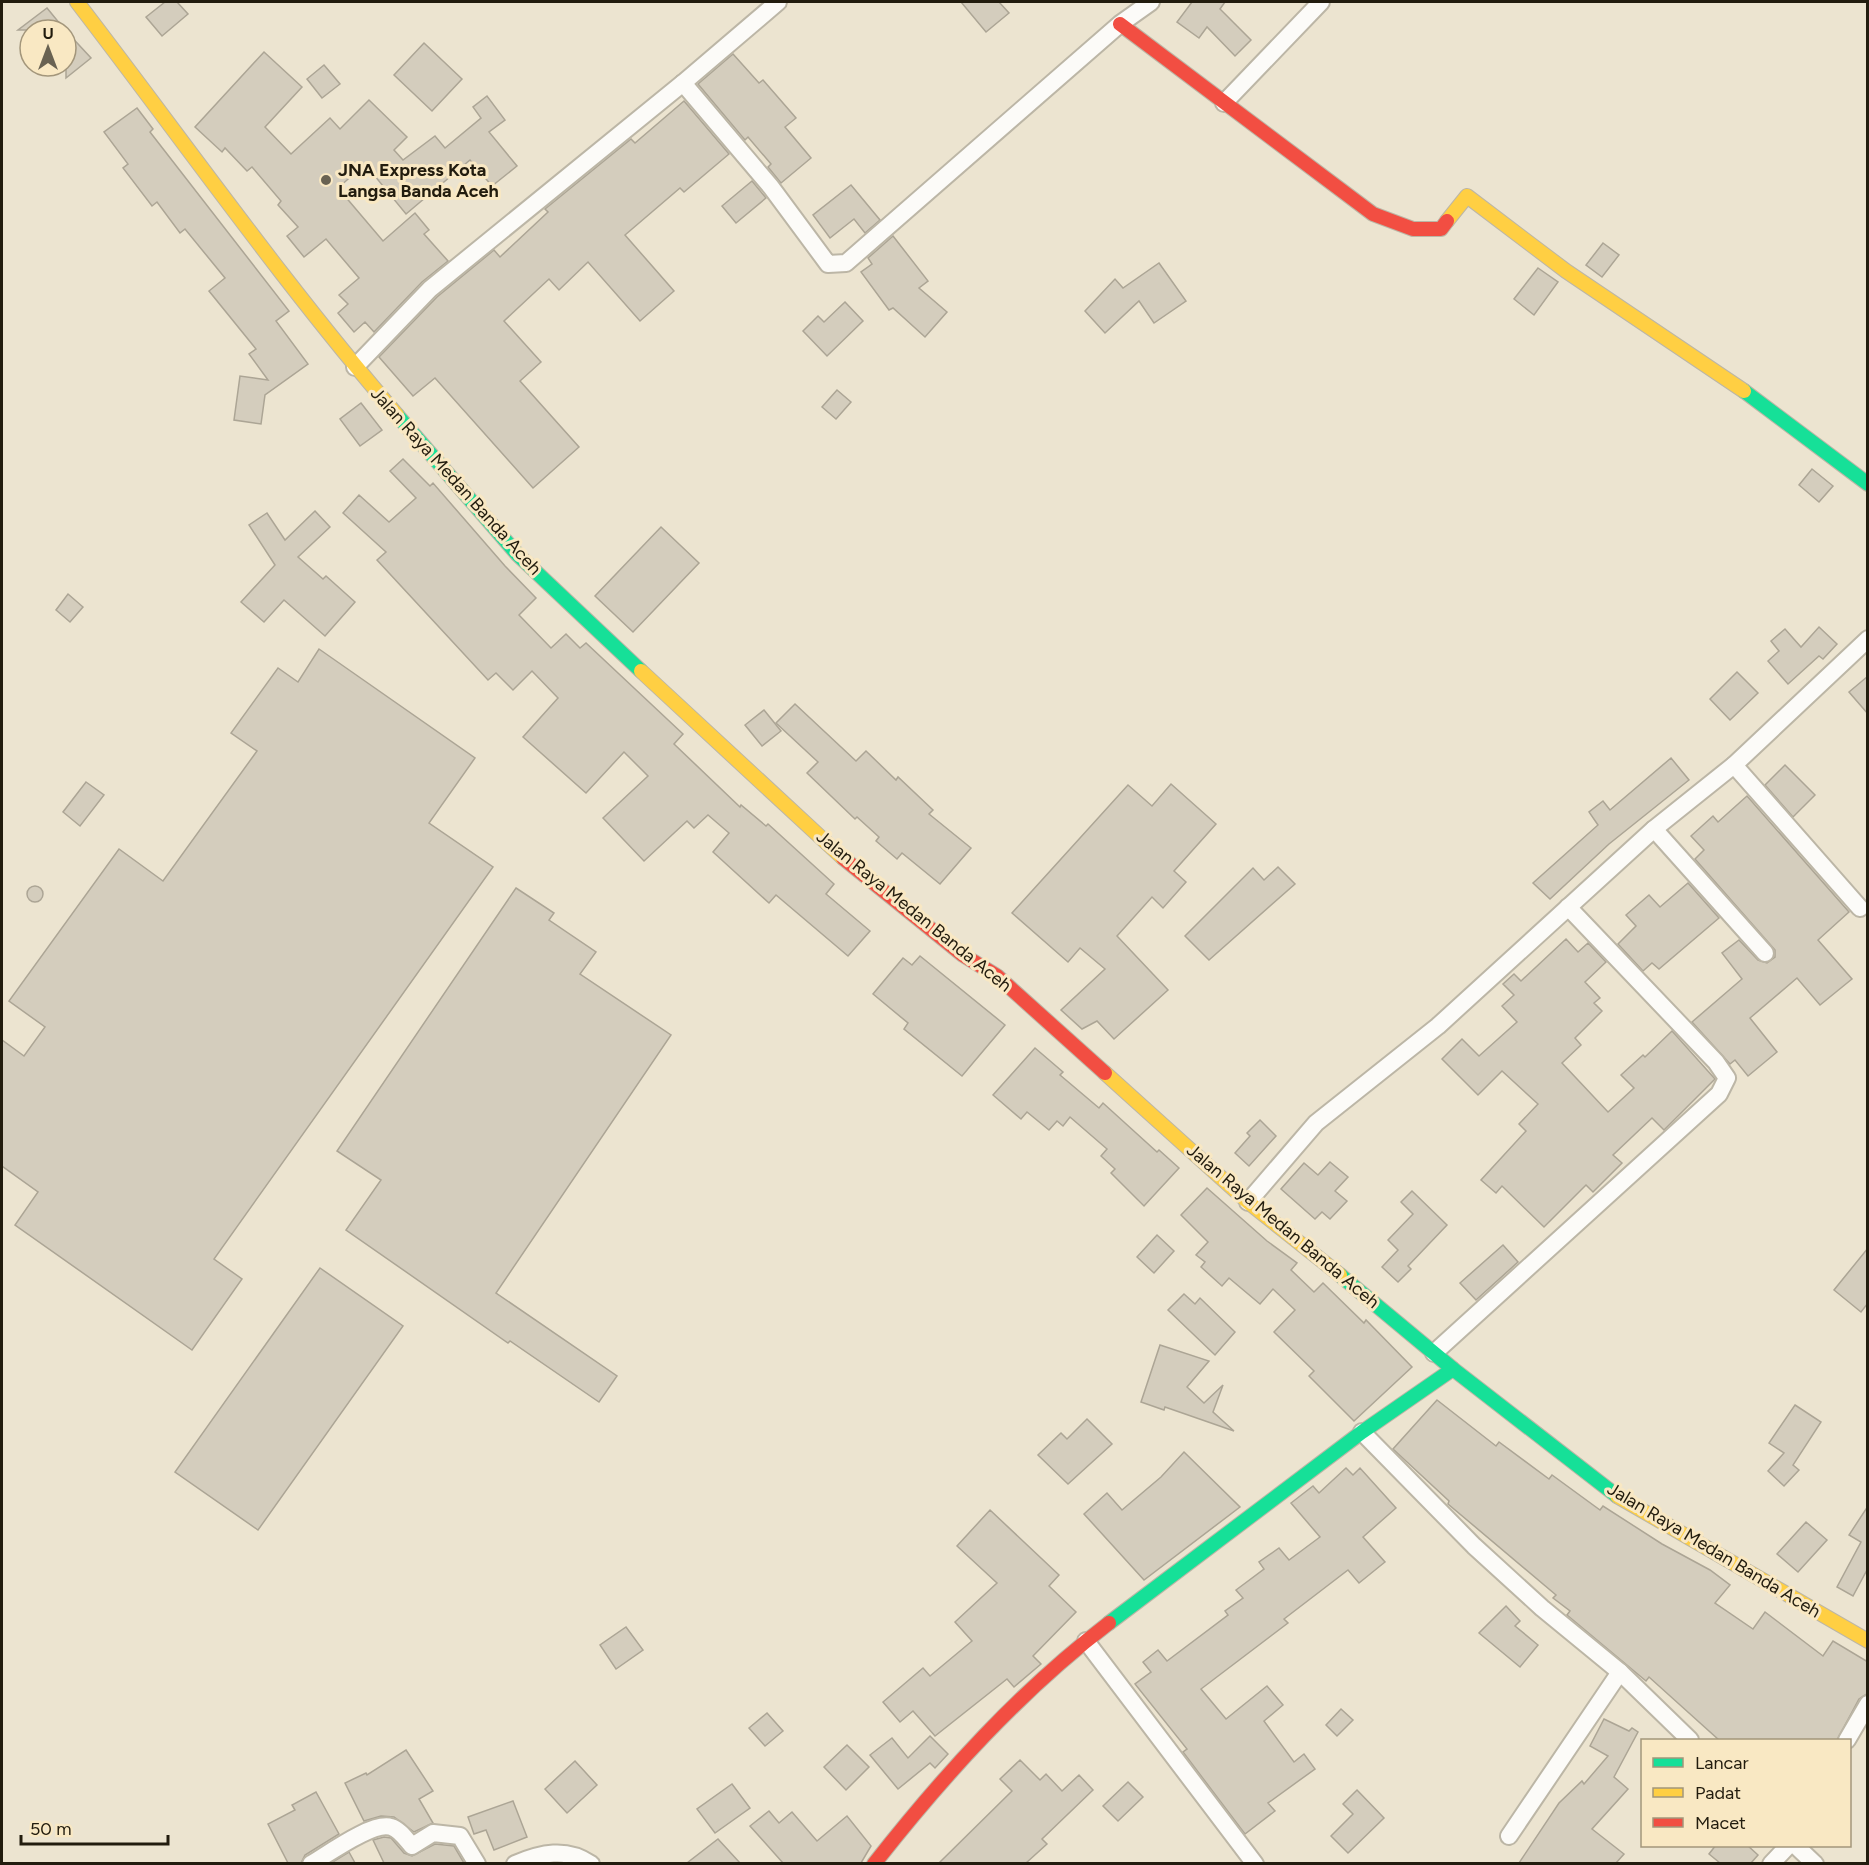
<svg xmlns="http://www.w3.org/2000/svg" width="1869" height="1865" viewBox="0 0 1869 1865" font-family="Figtree,sans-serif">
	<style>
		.building { fill: #d4cdbd; stroke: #aca595; stroke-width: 1.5 }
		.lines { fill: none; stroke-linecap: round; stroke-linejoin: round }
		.street-casing { stroke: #bcb6a6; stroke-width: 20 }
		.fast-casing { stroke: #bcb6a6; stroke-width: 16 }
		.slow-casing { stroke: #bcb6a6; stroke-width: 16 }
		.jam-casing { stroke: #bcb6a6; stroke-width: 16 }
		.street { stroke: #fcfbf8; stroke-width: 16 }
		.fast { stroke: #16e098; stroke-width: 14 }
		.slow { stroke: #ffcf43; stroke-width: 14 }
		.jam { stroke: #f24e42; stroke-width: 14 }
		.poi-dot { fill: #696252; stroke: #f9e8c3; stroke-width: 2 }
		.labels { text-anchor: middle; stroke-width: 6; stroke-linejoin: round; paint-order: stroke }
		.poi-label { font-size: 18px; font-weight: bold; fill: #221c0e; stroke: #f9e8c3; text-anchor: start }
		.street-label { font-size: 18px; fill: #221c0e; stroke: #f9e8c3 }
	</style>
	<rect width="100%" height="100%" fill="#ece4d0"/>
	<g class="building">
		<path d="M165,2H177L188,14L162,36L146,17Z"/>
		<path d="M961,2H999L1009,13L986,32Z"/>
		<path d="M1192,2H1225L1220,9L1251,40L1235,56L1207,27L1199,38L1177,22Z"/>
		<path d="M47,8L65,30H18Z"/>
		<path d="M66,31L91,58L66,78Z"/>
		<path d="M424,43L462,79L432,111L394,75Z"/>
		<path d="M264,52L302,87L265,127L291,154L330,118L340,129L369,100L407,137L394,150L403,160L435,136L445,148L481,118L473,107L487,96L505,120L489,132L517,166L492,186L470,160L406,214L365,164L338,188L383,241L415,213L429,230L424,234L448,261L422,282L374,332L365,322L354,332L338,313L348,304L339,295L359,278L326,239L304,257L287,236L298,227L278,205L281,201L252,167L247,171L225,148L222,152L195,127Z"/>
		<path d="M733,54L759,83L763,80L796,118L785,127L811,158L781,183L768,167L771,164L748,137L745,140L698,84Z"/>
		<path d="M324,65L340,84L322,98L307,79Z"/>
		<path d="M684,101L729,154L684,192L680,188L625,235L674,291L640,321L588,262L559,290L549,279L504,321L541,362L520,381L579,447L533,488L435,378L413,396L379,357L437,297L494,250L500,257L548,212L545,209L631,139L635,143Z"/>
		<path d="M137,108L153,129L150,132L289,311L276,321L308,364L265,395L261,424L234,420L240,376L268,380L249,354L256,349L209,291L225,278L185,229L180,233L157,202L152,206L123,168L128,164L104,132Z"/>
		<path d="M752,181L766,198L736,223L722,206Z"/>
		<path d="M851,185L880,220L865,233L854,219L830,238L813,215Z"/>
		<path d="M893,236L928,281L919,288L947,312L925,337L893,308L889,310L861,272L872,264L868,258Z"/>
		<path d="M1603,243L1619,255L1602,277L1586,265Z"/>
		<path d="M1159,263L1186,301L1154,323L1139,301L1105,333L1085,311L1115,279L1123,288Z"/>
		<path d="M1538,268L1558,282L1534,315L1514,299Z"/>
		<path d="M845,302L863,321L827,356L803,331L818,316L824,322Z"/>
		<path d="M837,390L851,402L836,419L822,407Z"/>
		<path d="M361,403L382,430L360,446L340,419Z"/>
		<path d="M403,459L430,486L433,483L505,566L536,598L519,615L551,648L566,634L580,648L586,643L683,734L674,744L740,807L741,805L766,826L768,824L834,884L826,894L870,931L848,956L776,895L769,903L713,852L729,833L708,815L694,828L687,821L644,861L603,818L648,776L624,752L586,793L523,737L558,698L532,671L513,690L496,673L488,680L377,560L386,552L343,513L359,495L389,522L416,498L390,471Z"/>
		<path d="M1812,469L1833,486L1819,502L1799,485Z"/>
		<path d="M315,511L330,527L298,557L323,579L326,576L355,602L325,636L284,600L264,622L241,602L275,565L249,525L267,513L285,540Z"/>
		<path d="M661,527L699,563L633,632L595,596Z"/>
		<path d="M68,594L83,607L70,622L56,610Z"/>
		<path d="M1819,627L1837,644L1823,659L1819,656L1788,684L1768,661L1779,651L1771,641L1785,629L1801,647Z"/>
		<path d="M319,649L475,758L429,823L493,867L214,1259L242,1279L192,1350L15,1225L38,1192L2,1166V1040L24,1056L45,1027L9,1001L119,849L163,881L257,751L231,733L278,668L298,682Z"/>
		<path d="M1737,672L1758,693L1730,720L1710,699Z"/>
		<path d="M1868,676V714L1849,692Z"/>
		<path d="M795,704L856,761L866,751L896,780L898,777L933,810L929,814L971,848L940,884L902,853L897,859L876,841L879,837L857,817L855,819L807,773L818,762L776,723Z"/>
		<path d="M764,710L781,731L762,746L745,725Z"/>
		<path d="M1671,758L1689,780L1609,844L1550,899L1533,883L1598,825L1589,812L1603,801L1610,810Z"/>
		<path d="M1785,765L1815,795L1793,817L1765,785Z"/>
		<path d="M86,782L104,795L80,826L63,812Z"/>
		<path d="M1171,784L1216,824L1174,871L1186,882L1163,908L1152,897L1117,936L1168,990L1114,1039L1097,1021L1082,1029L1061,1010L1105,969L1080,948L1068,962L1012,913L1128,785L1152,806Z"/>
		<path d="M1747,796L1849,912L1818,940L1852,979L1820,1005L1797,978L1750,1018L1777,1052L1748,1076L1735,1060L1730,1064L1692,1022L1742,979L1722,953L1739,940L1758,960L1767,963L1775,957V950L1695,859L1704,850L1691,836L1713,816L1718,822Z"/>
		<path d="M1278,867L1295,884L1209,960L1185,936L1253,868L1264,880Z"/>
		<path d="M1688,883L1719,918L1659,969L1652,963L1643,971L1618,944L1636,926L1626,915L1649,895L1660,907Z"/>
		<circle cx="35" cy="894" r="8"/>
		<path d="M516,888L554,913L549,920L596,952L580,974L671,1035L496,1293L617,1376L599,1402L510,1341L508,1343L346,1230L381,1180L337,1151Z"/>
		<path d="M1566,939L1578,952L1588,943L1606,962L1585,982L1600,998L1594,1003L1602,1011L1575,1038L1581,1045L1562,1063L1608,1112L1634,1088L1621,1075L1643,1055L1645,1057L1672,1031L1715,1079L1664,1130L1652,1118L1613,1155L1622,1163L1593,1192L1586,1185L1544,1227L1502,1186L1496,1193L1481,1180L1526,1131L1519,1124L1538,1104L1502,1071L1478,1095L1442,1059L1462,1039L1479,1056L1517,1022L1502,1006L1514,995L1503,984L1514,974L1521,981Z"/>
		<path d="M920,956L1005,1025L962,1076L904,1029L908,1023L873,994L903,958L912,965Z"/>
		<path d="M1035,1048L1063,1072L1060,1075L1099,1108L1103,1103L1157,1152L1159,1150L1179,1168L1144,1206L1111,1173L1115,1169L1101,1156L1107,1149L1070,1117L1063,1126L1057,1121L1049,1130L1027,1112L1021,1119L993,1095Z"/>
		<path d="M1260,1120L1276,1136L1249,1166L1235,1153L1250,1136L1247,1133Z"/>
		<path d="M1330,1162L1348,1177L1335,1191L1347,1201L1330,1219L1322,1212L1315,1219L1281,1189L1304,1163L1318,1175Z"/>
		<path d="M1207,1188L1267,1241L1297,1263L1291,1270L1314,1292L1323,1283L1364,1323L1366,1320L1412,1367L1354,1421L1309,1376L1314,1371L1274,1332L1295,1310L1273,1289L1260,1304L1229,1278L1222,1286L1201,1267L1205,1262L1196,1255L1208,1242L1181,1215Z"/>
		<path d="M1412,1191L1447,1225L1408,1266L1411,1269L1398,1282L1382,1267L1398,1250L1388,1240L1413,1214L1401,1202Z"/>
		<path d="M1157,1235L1174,1251L1154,1273L1137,1257Z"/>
		<path d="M1503,1245L1518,1262L1476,1300L1460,1283Z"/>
		<path d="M1868,1248V1303L1861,1312L1834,1290Z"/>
		<path d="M320,1268L403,1326L258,1530L175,1472Z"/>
		<path d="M1184,1294L1195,1304L1200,1298L1235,1332L1215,1355L1168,1310Z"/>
		<path d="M1160,1345L1209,1361L1187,1387L1204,1403L1223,1385L1213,1412L1234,1431L1165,1407L1164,1410L1141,1402Z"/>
		<path d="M1437,1400L1496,1446L1499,1442L1549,1479L1552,1475L1600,1510L1603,1506L1662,1544L1710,1570L1730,1585L1715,1603L1753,1629L1765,1612L1823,1656L1833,1641L1868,1662V1693L1859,1699L1837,1740H1719L1649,1677L1646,1681L1567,1615L1570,1611L1553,1598L1556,1595L1448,1504L1449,1501L1393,1449Z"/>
		<path d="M1795,1405L1821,1422L1793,1465L1799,1470L1784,1486L1768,1471L1784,1453L1769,1443Z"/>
		<path d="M1087,1419L1112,1444L1068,1484L1038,1455L1061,1433L1067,1439Z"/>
		<path d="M1184,1452L1240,1507L1144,1580L1084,1514L1107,1493L1122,1510L1161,1477Z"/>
		<path d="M1346,1468L1353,1475L1360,1468L1396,1508L1363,1537L1385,1562L1359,1583L1348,1570L1284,1619L1288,1623L1201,1689L1226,1719L1267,1686L1283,1705L1264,1721L1294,1762L1304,1754L1315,1769L1268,1803L1275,1811L1245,1834L1183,1752L1187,1749L1135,1684L1151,1672L1143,1662L1158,1650L1167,1661L1228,1615L1225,1611L1243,1598L1236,1590L1264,1569L1259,1562L1279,1548L1289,1560L1320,1537L1291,1503L1313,1486L1319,1493Z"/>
		<path d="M1868,1506V1568L1853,1596L1837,1587L1861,1542L1849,1535Z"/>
		<path d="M990,1510L1059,1575L1049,1586L1076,1612L1033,1656L1041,1664L1014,1687L1007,1679L935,1736L913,1711L900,1722L883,1702L923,1668L930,1676L972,1641L955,1622L997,1583L957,1546Z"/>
		<path d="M1806,1522L1827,1540L1798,1572L1777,1554Z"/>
		<path d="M1506,1606L1520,1621L1515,1626L1538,1645L1520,1667L1479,1633Z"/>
		<path d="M626,1627L643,1650L616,1669L600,1645Z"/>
		<path d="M1341,1709L1353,1720L1337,1736L1326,1725Z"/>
		<path d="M767,1713L783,1731L765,1746L749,1728Z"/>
		<path d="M1604,1719L1629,1731L1632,1728L1638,1732L1614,1777L1628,1789L1592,1829L1624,1854L1616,1863H1519L1559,1803L1582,1781L1584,1784L1608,1756L1590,1746Z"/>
		<path d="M930,1736L948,1754L935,1768L930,1763L898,1789L870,1755L892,1738L908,1758Z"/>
		<path d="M847,1745L869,1767L846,1790L824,1767Z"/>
		<path d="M406,1750L433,1791L419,1799L433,1823L414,1832L394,1817L381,1816L364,1821L345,1783L366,1773L367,1775Z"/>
		<path d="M1020,1760L1040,1780L1046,1774L1062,1791L1079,1775L1093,1790L1042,1839L1047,1844L1026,1863H939L1012,1791L1000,1779Z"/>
		<path d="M575,1761L597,1785L567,1813L545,1789Z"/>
		<path d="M1128,1782L1143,1797L1118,1821L1103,1806Z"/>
		<path d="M732,1784L750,1808L715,1833L697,1809Z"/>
		<path d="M1357,1790L1384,1818L1348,1853L1331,1836L1353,1814L1343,1804Z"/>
		<path d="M316,1792L339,1834L305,1855L301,1863H288L268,1824L295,1810L292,1805Z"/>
		<path d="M513,1801L527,1837L494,1850L486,1830L474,1834L468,1817Z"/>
		<path d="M769,1811L779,1823L792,1812L817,1841L847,1816L871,1846L861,1863H783L750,1826Z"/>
		<path d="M384,1837L391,1838L404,1853L412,1856L435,1844L454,1846L464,1863H384L373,1840Z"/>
		<path d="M718,1839L740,1863H687Z"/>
		<path d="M1716,1845H1747L1758,1855L1751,1863H1720L1709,1854Z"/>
		<path d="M349,1852L355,1863H331L344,1855Z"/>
	</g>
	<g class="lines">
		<defs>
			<g id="street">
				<path d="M683,83L771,187L828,264L846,263L1120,24L1151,2"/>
				<path d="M1224,103L1321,2"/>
				<path d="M355,367L430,289L683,83L778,2"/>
				<path d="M1734,765L1860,908"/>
				<path d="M1654,829L1765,953"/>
				<path d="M1248,1202L1316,1123L1438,1026L1654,829L1734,765L1868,639"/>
				<path d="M1434,1353L1719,1094L1727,1078L1716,1062L1568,907"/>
				<path d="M1362,1432L1474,1546L1542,1608L1620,1672L1690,1740"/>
				<path d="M1086,1641L1255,1864"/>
				<path d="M1847,1740L1868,1704"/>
				<path d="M1509,1836L1620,1672"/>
				<path d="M1796,1846L1815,1864"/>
				<path d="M311,1864C328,1854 373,1821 391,1827C399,1829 406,1839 412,1846L433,1833L460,1836L477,1864"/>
				<path d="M515,1864C541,1853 566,1847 591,1864"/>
				<path d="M1771,1864L1788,1846"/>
			</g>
			<g id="fast">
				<path d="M1744,391L1868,484"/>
				<path d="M397,415L518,555L641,671"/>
				<path d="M1340,1275L1453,1369L1617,1496"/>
				<path d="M1109,1623L1362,1432L1453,1369"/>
			</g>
			<g id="slow">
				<path d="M77,2C183,140 283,283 397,415"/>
				<path d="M1447,221L1467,196L1566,271L1744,391"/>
				<path d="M641,671L843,858"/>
				<path d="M1105,1073L1248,1202L1340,1275"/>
				<path d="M1617,1496L1868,1641"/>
			</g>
			<g id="jam">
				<path d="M1120,24L1373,214L1413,229H1441L1447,221"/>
				<path d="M843,858L963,955L997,976L1105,1073"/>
				<path d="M874,1864C944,1775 1019,1692 1109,1623"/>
			</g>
		</defs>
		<use href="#street" class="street-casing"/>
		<use href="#fast" class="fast-casing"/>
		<use href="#slow" class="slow-casing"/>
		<use href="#jam" class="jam-casing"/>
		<use href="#street" class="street"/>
		<use href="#fast" class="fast"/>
		<use href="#slow" class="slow"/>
		<use href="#jam" class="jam"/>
	</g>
	<circle class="poi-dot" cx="326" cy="180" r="6"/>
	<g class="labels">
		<g class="poi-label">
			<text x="338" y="176">JNA Express Kota<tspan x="338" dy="21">Langsa Banda Aceh</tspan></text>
		</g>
		<g class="street-label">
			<text transform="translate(456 481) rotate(48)" y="6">Jalan Raya Medan Banda Aceh</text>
			<text transform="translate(914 911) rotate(39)" y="6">Jalan Raya Medan Banda Aceh</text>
			<text transform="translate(1283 1226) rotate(40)" y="6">Jalan Raya Medan Banda Aceh</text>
			<text transform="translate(1714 1550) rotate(31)" y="6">Jalan Raya Medan Banda Aceh</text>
		</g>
	</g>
	<rect width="1869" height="1865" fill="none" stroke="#221c0e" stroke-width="6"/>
	<rect x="1641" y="1739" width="210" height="108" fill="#f9e8c3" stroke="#a3967b" stroke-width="1.5"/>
	<rect x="1653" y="1758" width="30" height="9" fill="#16e098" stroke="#a3967b" stroke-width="1.5"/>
	<text x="1695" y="1769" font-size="18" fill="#221c0e">Lancar</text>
	<rect x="1653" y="1788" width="30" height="9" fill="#ffcf43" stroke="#a3967b" stroke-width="1.5"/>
	<text x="1695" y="1799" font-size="18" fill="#221c0e">Padat</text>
	<rect x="1653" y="1818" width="30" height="9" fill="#f24e42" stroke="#a3967b" stroke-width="1.5"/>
	<text x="1695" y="1829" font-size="18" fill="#221c0e">Macet</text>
	<g transform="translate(48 48)"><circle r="28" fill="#f9e8c3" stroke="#a3967b" stroke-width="1.5"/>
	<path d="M0-4.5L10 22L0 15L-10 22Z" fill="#696252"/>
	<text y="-9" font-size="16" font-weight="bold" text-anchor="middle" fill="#221c0e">U</text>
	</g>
	<path d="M21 1835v9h147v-9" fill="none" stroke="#221c0e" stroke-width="3"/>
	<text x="30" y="1835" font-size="18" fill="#221c0e" stroke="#f9e8c3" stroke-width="4.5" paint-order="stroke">50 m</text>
</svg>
